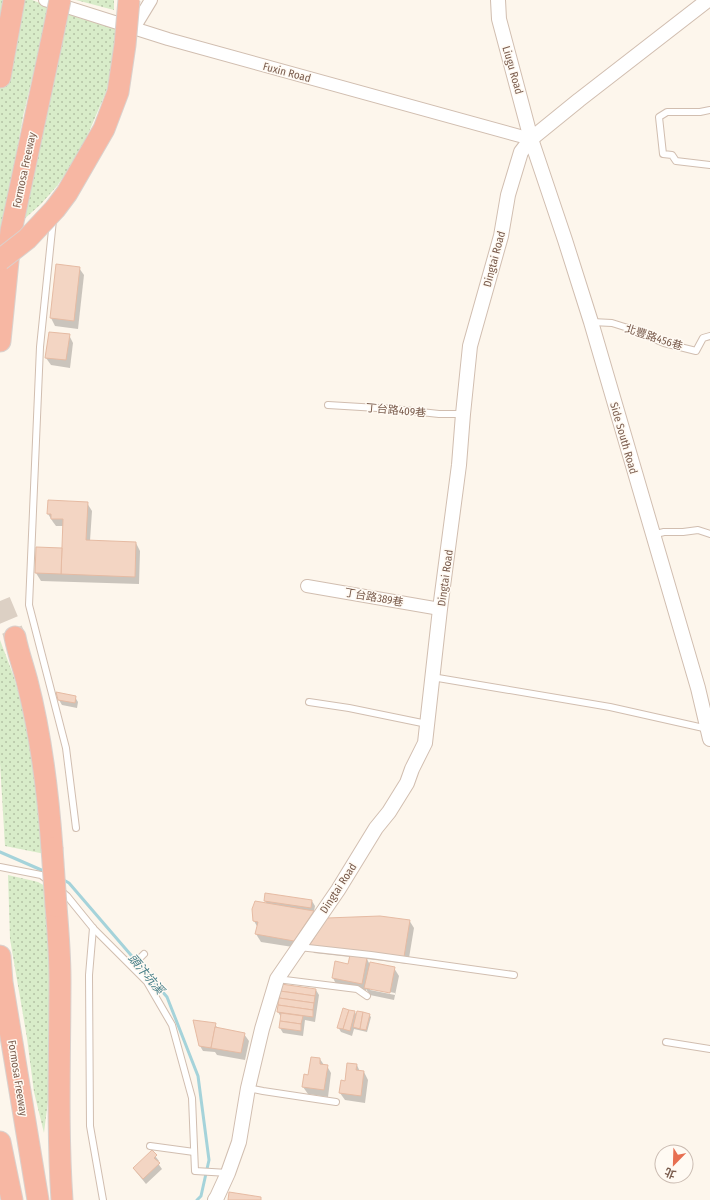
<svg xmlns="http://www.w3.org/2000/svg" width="710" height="1200" viewBox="0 0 710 1200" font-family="'Fira Sans Condensed','Noto Sans TC',sans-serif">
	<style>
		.grass { fill: url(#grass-dots) }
		.shadow { fill: #0003; fill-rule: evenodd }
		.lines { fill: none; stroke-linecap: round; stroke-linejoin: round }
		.stream { stroke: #a5d3da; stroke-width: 3 }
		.building { fill: #f3d5c3; stroke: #e6bba3 }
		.motorway-tunnel { stroke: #dcd0c4; stroke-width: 21; stroke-dasharray: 21 10; stroke-linecap: butt }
		.service-casing { stroke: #d1beb0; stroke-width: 8 }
		.minor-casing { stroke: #d1beb0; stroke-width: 14 }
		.tertiary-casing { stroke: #d1beb0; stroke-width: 16 }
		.motorway-casing { stroke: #dad1cd; stroke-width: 23 }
		.service { stroke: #fff; stroke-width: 6 }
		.minor { stroke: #fff; stroke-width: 12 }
		.tertiary { stroke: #fff; stroke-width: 14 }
		.motorway { stroke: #f7b7a3; stroke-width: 21 }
		.motorway-bridge-casing { stroke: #dad1cd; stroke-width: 23; stroke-linecap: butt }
		.motorway-bridge { stroke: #f7b7a3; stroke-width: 21 }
		.labels { text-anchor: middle; stroke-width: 3; stroke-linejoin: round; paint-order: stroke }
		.street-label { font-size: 11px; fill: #7a5c4d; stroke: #fffaf3 }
		.water-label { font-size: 12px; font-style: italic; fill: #437c86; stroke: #fffaf3 }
	</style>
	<defs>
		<pattern id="grass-dots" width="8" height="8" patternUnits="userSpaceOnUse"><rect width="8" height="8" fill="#d8ecc9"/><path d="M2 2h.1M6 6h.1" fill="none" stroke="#b4c2a5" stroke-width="1.8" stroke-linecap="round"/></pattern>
	</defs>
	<rect width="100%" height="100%" fill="#fdf6ec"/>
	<g class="grass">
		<path d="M0,0H32L79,18L116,29L112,70L106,92L85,141L73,163L57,186L41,204L22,221L43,34L23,116L0,249Z"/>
		<path d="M76,0H114V10Z"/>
		<path d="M0,640L14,677L29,731L45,854L5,846L0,763Z"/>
		<path d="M8,875L38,882L47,887C47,951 53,1015 50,1079C49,1097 46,1115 44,1133L34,1092L27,1038L10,939Z"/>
	</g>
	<g class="shadow">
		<path d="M79,268L84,275L78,329L55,326L51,318Z"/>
		<path d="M69,335L73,343L70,368L51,365L46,358Z"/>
		<path d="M49,501L87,503L92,511L90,541L136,543L140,551L139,584L41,581L36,573L63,549V526H56L53,522L48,514Z"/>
		<path d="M75,697L78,702L77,708L62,705L59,700Z"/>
		<path d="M266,894L312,901L315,906L314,912L318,919L299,948L261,942L256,934L258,928L254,921L267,904L265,901Z"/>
		<path d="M409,920L414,928L408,964L367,959L370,965L394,968L399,976L394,1000L370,995L366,989V991L337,986L333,978L349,965L350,957L314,953L310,946ZM370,988L395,993V995L370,990Z"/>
		<path d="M316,990L319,995L315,1022L305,1020L303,1036L283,1033L280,1028L281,1017L278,1012Z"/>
		<path d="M355,1012L357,1016L369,1015L371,1017L367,1032L354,1029L352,1036L341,1032L338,1027Z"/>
		<path d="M215,1024L218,1029L244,1034L249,1041L245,1060L217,1055L215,1052L203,1051L200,1046Z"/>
		<path d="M320,1059L324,1065L327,1066L331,1073L328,1097L308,1094L303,1087Z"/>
		<path d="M357,1065L360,1072H364L368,1080L365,1103L345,1100L340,1093Z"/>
		<path d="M152,1152L159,1161L157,1162L162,1169L146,1184L137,1173L134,1169Z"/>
	</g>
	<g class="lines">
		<g class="stream">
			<path d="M0,852L46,872"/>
			<path d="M62,879L69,883L167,997L198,1076L209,1160L201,1196L197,1200"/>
		</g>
	</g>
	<g class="building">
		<path d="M56,264L80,267L74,321L50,318Z"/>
		<path d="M49,332L70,334L66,360L45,358Z"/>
		<path d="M48,500L88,502L86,540L136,542L135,577L61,574L63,519H51V514H47Z"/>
		<path d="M36,547L62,548L61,574L35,573Z"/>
		<path d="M56,692L76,696L75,703L58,700Z"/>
		<path d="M265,893L312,900L311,908L264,901Z"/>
		<path d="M255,901L314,911L294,941L255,934L258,922L253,921L252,909Z"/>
		<path d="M380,916L410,920L404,957L309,946L327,918Z"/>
		<path d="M350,955L367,958L362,984L332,978L335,961L348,964Z"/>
		<path d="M370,962L395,967L390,993L364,988Z"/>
		<path d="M281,984L316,989L315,996L280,991Z"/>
		<path d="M280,991L315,996L314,1003L279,998Z"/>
		<path d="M279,998L314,1003L313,1010L278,1005Z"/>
		<path d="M278,1005L313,1010V1017L277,1012Z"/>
		<path d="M343,1008L349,1010L343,1029L337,1028Z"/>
		<path d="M349,1010L355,1011L350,1031L343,1029Z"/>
		<path d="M357,1011L363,1012L360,1029L353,1027Z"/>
		<path d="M363,1012L370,1014L366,1030L360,1029Z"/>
		<path d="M281,1013L303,1016L301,1024L280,1021Z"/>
		<path d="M193,1020L216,1023L211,1048L199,1046Z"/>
		<path d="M280,1021L301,1024V1031L279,1028Z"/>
		<path d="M215,1027L245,1033L241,1053L211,1048Z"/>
		<path d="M311,1057L320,1058V1064L328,1065L324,1090L302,1087L304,1074L308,1075Z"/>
		<path d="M347,1063L357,1064L356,1070L364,1071L361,1096L339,1093L341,1080L345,1081Z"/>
		<path d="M152,1150L157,1155L154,1158L160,1163L143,1179L133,1168Z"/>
		<path d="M229,1192L261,1197V1200H228Z"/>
	</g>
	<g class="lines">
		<path class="motorway-tunnel" d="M0,601L15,637"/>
		<defs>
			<g id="service">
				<path d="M710,110L700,112H667L659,117L663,154L672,155L676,161L710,165"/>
				<path d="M53,220L40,347L29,605L66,748L76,828"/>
				<path d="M592,322L612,323L631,329L664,343L696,351L703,338L710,336"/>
				<path d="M328,405L394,409L439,414H463"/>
				<path d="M652,535L664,532H683L698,530L710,534"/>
				<path d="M432,677L610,707L708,729"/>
				<path d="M309,702L349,708L427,724"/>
				<path d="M0,867L41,875L50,882"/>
				<path d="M60,890L67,896L93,928L147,982L172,1025L192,1098L195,1171L228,1173"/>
				<path d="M93,928L89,975L90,1126L103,1200"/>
				<path d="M299,947L371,955L514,975"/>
				<path d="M132,966L144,954"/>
				<path d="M277,979L357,989L367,996"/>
				<path d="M666,1042L710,1049"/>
				<path d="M248,1088L263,1091L336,1102"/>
				<path d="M150,1146L194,1152"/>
			</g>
			<g id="minor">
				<path d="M45,0L168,39L531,139"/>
				<path d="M134,28L151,0"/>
				<path d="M307,586L440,609"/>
			</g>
			<g id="tertiary">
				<path d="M498,0L499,19L531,139L565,240L591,322L698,688L710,739"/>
				<path d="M215,1200L217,1197L228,1173L239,1142L248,1088L262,1029L277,979L338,890L376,828L389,812L407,783L412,769L425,743L440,609L459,465L463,414L470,346L501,236L508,195L521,152L531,139L579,100L708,0"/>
			</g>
			<g id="motorway">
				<path d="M0,77L14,0"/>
				<path d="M0,341L11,231L51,44"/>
				<path d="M15,637C18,652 23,666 27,681C41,735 48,792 52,848"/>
				<path d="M56,906C58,930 60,955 60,979C60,1053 57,1126 62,1200"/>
				<path d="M0,956L2,982L38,1200"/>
				<path d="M0,1142L12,1200"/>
			</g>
		</defs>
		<use href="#service" class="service-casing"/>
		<use href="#minor" class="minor-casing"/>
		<use href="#tertiary" class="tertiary-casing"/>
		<use href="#motorway" class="motorway-casing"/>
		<use href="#service" class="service"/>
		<use href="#minor" class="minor"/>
		<use href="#tertiary" class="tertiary"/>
		<use href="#motorway" class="motorway"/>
		<defs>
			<g id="motorway-bridge">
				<path d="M51,44L60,0"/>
				<path d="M0,260L27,239L55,209L67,193L104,129L118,92L125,45L129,0"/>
				<path d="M52,848L56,906"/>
			</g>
		</defs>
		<use href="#motorway-bridge" class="motorway-bridge-casing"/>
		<use href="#motorway-bridge" class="motorway-bridge"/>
	</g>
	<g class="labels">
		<g class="street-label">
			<text transform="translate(513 70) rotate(74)" y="4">Liugu Road</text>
			<text transform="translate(287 72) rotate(15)" y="4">Fuxin Road</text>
			<text transform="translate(24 170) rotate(-78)" y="4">Formosa Freeway</text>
			<text transform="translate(494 259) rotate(-75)" y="4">Dingtai Road</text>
			<text transform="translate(654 337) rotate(18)" y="4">北豐路456巷</text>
			<text transform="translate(396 410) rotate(5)" y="4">丁台路409巷</text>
			<text transform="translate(624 438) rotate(74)" y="4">Side South Road</text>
			<text transform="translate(445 578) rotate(-82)" y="4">Dingtai Road</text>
			<text transform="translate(374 597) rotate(10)" y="4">丁台路389巷</text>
			<text transform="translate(338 888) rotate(-57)" y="4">Dingtai Road</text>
			<text transform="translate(18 1078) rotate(81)" y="4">Formosa Freeway</text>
		</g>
		<g class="water-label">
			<text transform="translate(146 974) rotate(50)" y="4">頭汴坑溪</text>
		</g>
	</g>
	<g transform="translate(674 1164) rotate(203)"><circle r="19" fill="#fffaf3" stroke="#cabbb1"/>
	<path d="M0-3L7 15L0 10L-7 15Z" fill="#e76f51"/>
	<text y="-6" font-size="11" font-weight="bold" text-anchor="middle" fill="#7a5c4d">北</text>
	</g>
</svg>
